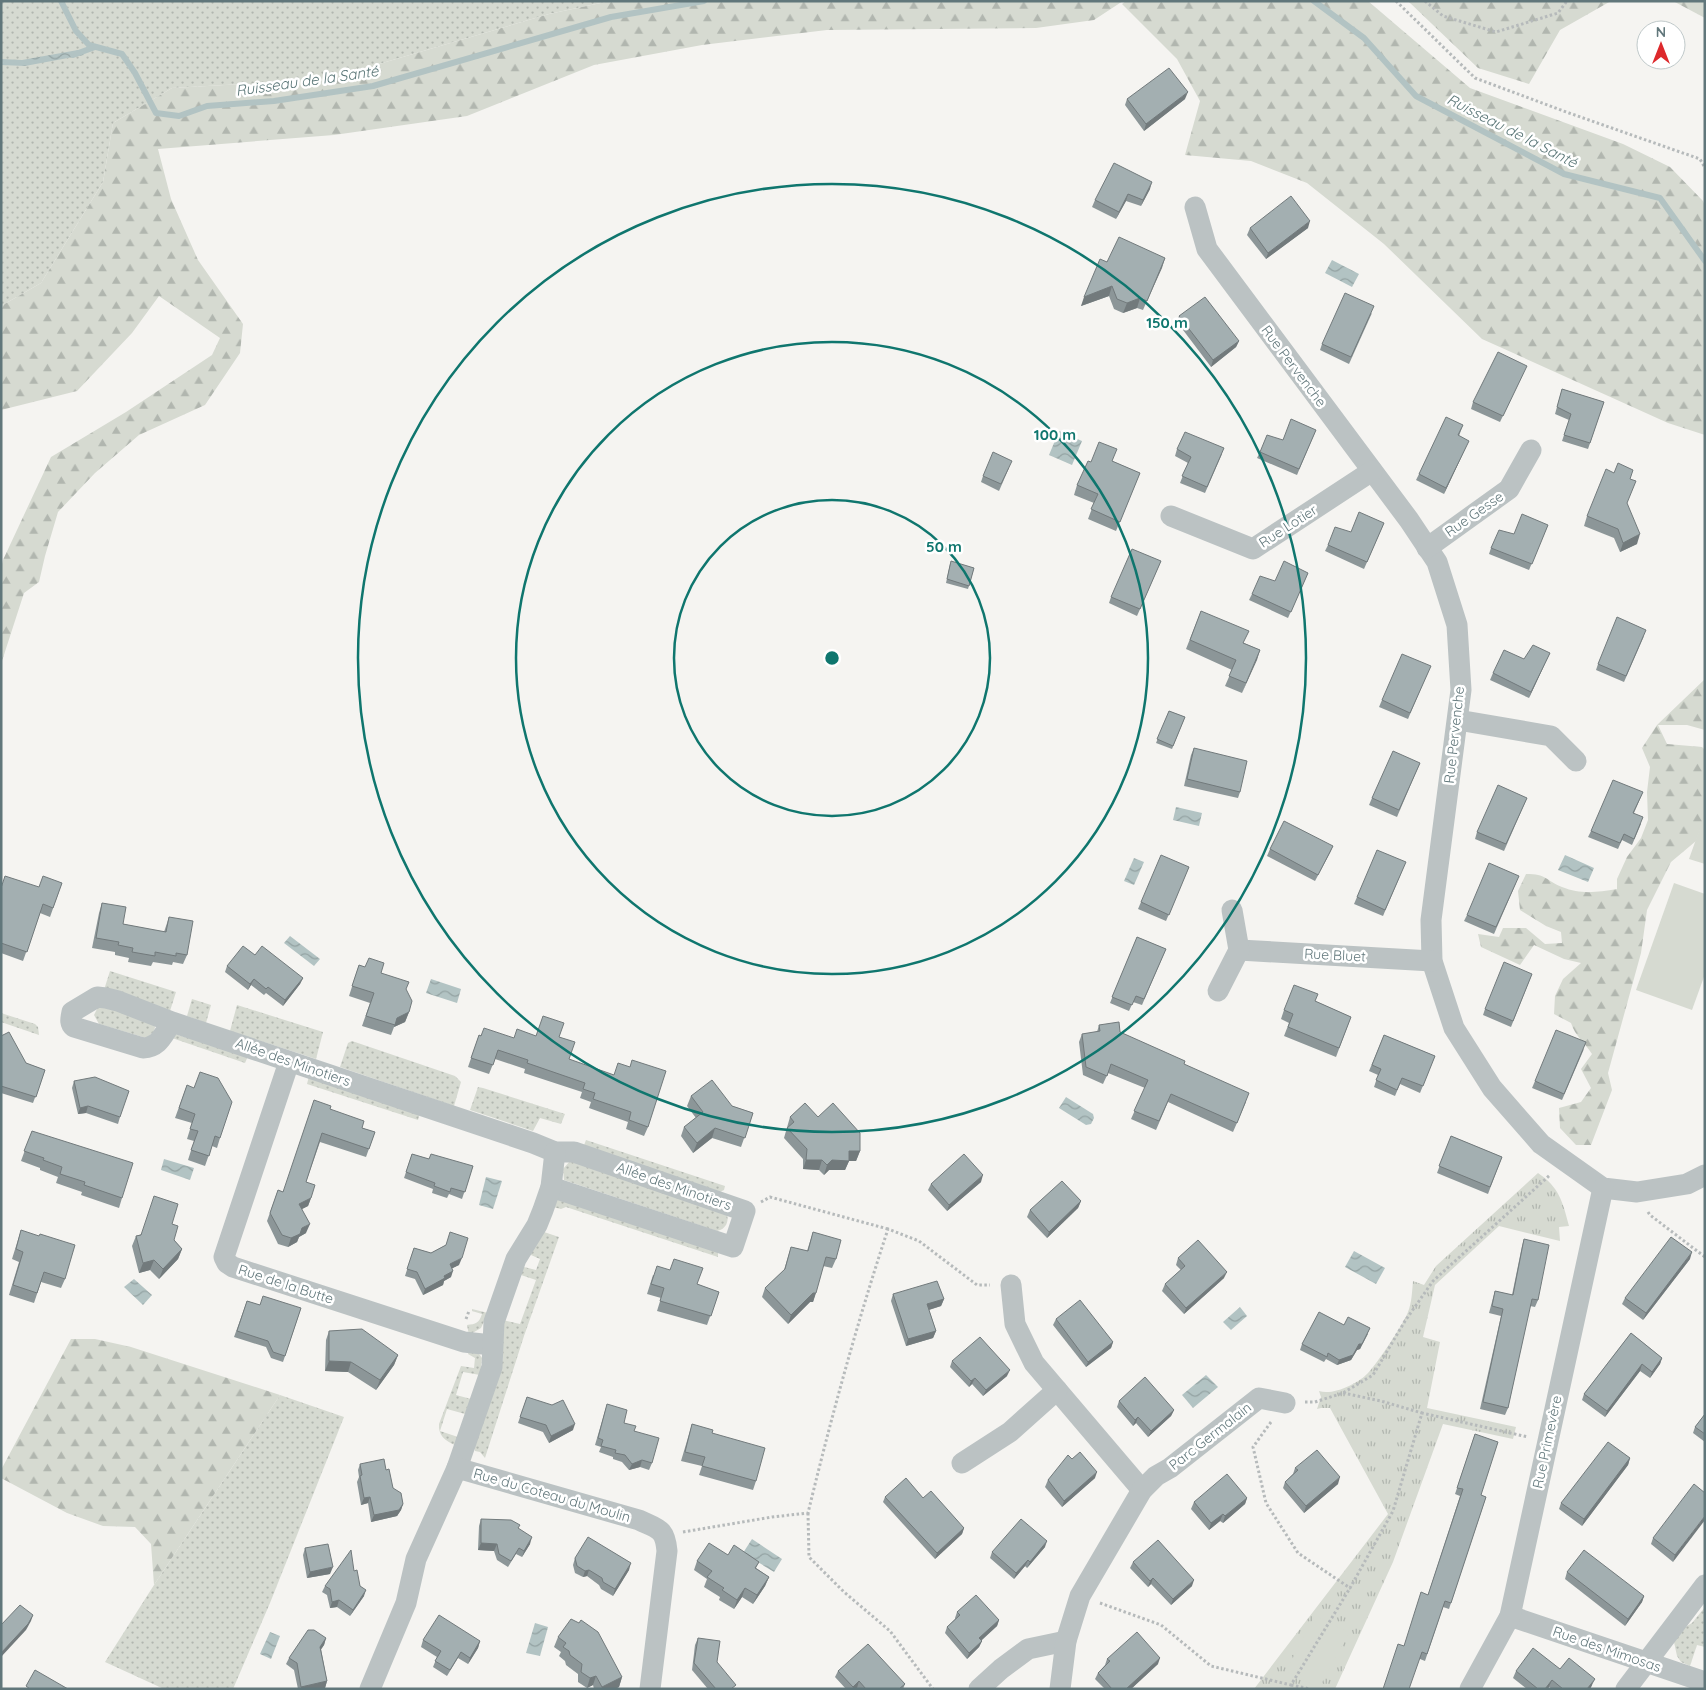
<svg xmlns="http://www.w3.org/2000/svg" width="1706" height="1690" viewBox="0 0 1706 1690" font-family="Quicksand,sans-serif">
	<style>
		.grass { fill: url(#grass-dots) }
		.forest { fill: url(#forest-firs) }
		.park { fill: url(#park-tufts) }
		.pitch { fill: #d6dad1 }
		.water { fill: url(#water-waves) }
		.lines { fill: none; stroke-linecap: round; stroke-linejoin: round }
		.stream { stroke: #b2c3c3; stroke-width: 6 }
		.path { stroke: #b6babb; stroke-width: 3; stroke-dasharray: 2.5 2.5; stroke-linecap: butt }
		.minor { stroke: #bbc2c3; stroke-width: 21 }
		.wall { fill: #8c9698 }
		.shaded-wall { fill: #727a7c }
		.building { fill: #a3afb1; stroke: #727a7c }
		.ring { fill: none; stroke: #0f766e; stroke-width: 2.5 }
		.labels { text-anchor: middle; stroke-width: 5; stroke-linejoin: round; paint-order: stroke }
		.street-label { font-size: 14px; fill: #61777b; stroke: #fff }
		.water-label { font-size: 15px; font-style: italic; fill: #5b7778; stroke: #fff }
		.centre { fill: #0f766e; stroke: #fff; stroke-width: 2.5 }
		.ring-label { font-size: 15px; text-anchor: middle; font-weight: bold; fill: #0f766e; stroke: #fff; stroke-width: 5; stroke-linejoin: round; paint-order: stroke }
	</style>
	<defs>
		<pattern id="grass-dots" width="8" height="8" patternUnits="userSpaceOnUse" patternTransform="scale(1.25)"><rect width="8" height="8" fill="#d6dad1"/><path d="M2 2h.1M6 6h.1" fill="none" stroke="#b1b6af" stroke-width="1.8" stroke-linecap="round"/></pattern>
		<pattern id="forest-firs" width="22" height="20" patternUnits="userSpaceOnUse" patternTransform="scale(1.25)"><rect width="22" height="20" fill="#d6dad1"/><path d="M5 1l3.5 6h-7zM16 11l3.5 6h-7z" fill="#b1b6af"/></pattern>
		<pattern id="park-tufts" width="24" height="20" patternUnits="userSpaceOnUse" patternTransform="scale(1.25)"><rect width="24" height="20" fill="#d6dad1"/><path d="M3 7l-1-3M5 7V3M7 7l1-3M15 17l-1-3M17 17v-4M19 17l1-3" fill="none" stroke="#b1b6af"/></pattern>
		<pattern id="water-waves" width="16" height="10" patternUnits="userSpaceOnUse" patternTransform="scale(1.25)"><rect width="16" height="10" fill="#b2c3c3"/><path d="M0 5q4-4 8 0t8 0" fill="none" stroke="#94a3a3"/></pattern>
	</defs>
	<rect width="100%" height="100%" fill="#f5f4f1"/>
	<g class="grass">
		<path d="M1,1H610L549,14L328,79L172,88L113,123L103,182L41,283L1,306Z"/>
		<path d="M110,971L176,992L170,1011L104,990Z"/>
		<path d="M192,999L211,1005L206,1023L187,1016Z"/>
		<path d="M102,1004L153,1022L155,1027L154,1032L146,1038L99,1024L94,1015L98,1007Z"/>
		<path d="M237,1005L323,1032L316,1059L230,1031Z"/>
		<path d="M1,1013L35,1024L38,1027L39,1035L1,1022Z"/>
		<path d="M175,1034L248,1056L245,1063L169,1037Z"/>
		<path d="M352,1041L455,1076L461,1082L454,1106L340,1067L348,1043Z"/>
		<path d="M309,1076L420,1113L418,1120L307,1084Z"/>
		<path d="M478,1087L483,1088L565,1114L561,1124L540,1118L533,1131L470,1110Z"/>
		<path d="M586,1140L725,1186L724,1190L720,1192L583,1148Z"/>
		<path d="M570,1161L727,1214C729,1222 726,1229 717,1231L564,1180L563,1169Z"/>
		<path d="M557,1199L718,1251V1257L566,1207L561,1209L553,1207Z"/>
		<path d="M544,1232L559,1237L524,1336L485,1458L480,1452L475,1451L474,1447L503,1359L501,1340L503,1320L520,1324L536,1280L518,1274L524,1267L536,1270L540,1259L531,1255V1253Z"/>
		<path d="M472,1309L488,1313L481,1328L469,1335L467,1325C476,1324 479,1323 482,1314L472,1311Z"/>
		<path d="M469,1350L477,1351L482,1358L480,1375L463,1372L456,1395L471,1399L465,1414L447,1409L440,1431L458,1437L455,1445C445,1441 438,1435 439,1424L461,1366L474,1368L475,1358L468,1354Z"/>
		<path d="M280,1395L344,1417L270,1603L233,1689H164L105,1662L154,1585Z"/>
		<path d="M1705,1607V1647L1697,1645L1690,1666L1681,1662L1677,1656L1674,1642L1680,1630L1692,1623Z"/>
	</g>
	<g class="forest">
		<path d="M610,1H1123L1094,20L1036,28L827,30L702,45L594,65L467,116L334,135L158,149L171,199L198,260L243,324L240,353L205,405L139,435L95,473L58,512L45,556L39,582L24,593L1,664V568L3,560L51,457L126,412L212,355L220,338L159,296L132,333L77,391L1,410V306L41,283L103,182L113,123L172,88L328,79L549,14Z"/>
		<path d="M1126,1H1368L1470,88L1623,144L1670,167L1703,201L1705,206V435L1668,423L1482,339L1384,244L1307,183L1251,161L1185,155L1200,101L1177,59L1122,4Z"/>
		<path d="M1408,1H1611L1560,30L1529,84L1478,68Z"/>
		<path d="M1673,1H1705V18Z"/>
		<path d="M1705,679V730L1687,725H1658L1667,744L1702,747L1705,750V816L1696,841L1671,862L1647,910L1641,953L1608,1073L1612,1090L1591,1145H1576L1560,1128L1559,1108L1581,1102L1591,1088L1581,1069L1592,1054C1585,1043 1575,1036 1571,1023L1554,1014L1555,996L1563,979L1581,963L1564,959L1534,945L1520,965L1481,947L1478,934L1499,937L1503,928H1526L1545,944L1562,943L1561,932L1546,926L1520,910L1518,891L1526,874C1547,874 1545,880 1562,887C1582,895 1597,892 1617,889V879L1627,857L1641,838L1648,820L1647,792L1650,767L1642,748L1657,725Z"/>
		<path d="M71,1339H95L131,1347L280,1395L154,1585L151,1544L135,1527L103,1526L67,1513L1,1478V1470Z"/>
	</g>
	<path class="park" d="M1538,1173C1559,1187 1563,1202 1569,1226L1559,1227L1560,1241L1499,1226L1435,1285L1423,1337L1440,1342L1427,1408L1516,1427L1513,1439L1443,1424L1393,1562L1335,1689H1254L1388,1514L1330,1408H1321L1317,1409L1321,1397L1319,1391C1333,1396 1359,1383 1368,1373C1377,1364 1404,1323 1408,1312C1412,1302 1412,1291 1413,1281L1424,1285L1436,1266Z"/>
	<g class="pitch">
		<path d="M1705,814V864L1689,859Z"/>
		<path d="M1674,883L1705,894V974L1692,1010L1636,990Z"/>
		<path d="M1315,1615L1349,1633L1319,1688L1286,1671Z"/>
	</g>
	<g class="water">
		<path d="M78,50L84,55L25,66L1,65V59L22,60Z"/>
		<path d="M1332,260L1359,274L1352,287L1325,273Z"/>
		<path d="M1059,431L1082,441L1072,465L1049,455Z"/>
		<path d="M1176,807L1202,813L1199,826L1173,820Z"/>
		<path d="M1565,855L1594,868L1588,882L1558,870Z"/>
		<path d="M1134,858L1144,862L1134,885L1124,881Z"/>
		<path d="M290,936L320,959L314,966L284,943Z"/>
		<path d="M431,979L461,989L457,1003L426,993Z"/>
		<path d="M1066,1097L1093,1114L1094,1118L1091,1124L1086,1125L1059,1108Z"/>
		<path d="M164,1159L194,1168L190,1180L161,1170Z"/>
		<path d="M486,1177L502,1181L493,1209L479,1205Z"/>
		<path d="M1354,1251L1385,1268L1376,1284L1345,1267Z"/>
		<path d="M134,1279L152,1295L143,1305L124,1287Z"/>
		<path d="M1240,1307L1247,1316L1231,1330L1223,1322Z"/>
		<path d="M1206,1375L1218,1387L1193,1408L1182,1395Z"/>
		<path d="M752,1539L782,1559L774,1572L743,1553Z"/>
		<path d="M535,1623L548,1627L540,1656L526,1653Z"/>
		<path d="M270,1632L280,1636L271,1659L260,1654Z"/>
	</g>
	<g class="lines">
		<g class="stream">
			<path d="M61,1L76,31L89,45L122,54L135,73L156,113L179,116L207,106L274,101L373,86L611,17L704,1"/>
			<path d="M1314,1L1364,38L1416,96L1564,174L1660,198L1705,261"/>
			<path d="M73,55L95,47"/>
		</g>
		<g class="path">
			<path d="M1396,1L1475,78L1569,113L1700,159L1705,168"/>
			<path d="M1425,1L1443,16L1496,32L1558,13L1567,1"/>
			<path d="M761,1202L770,1197L888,1229"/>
			<path d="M1648,1212L1650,1215L1705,1257"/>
			<path d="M466,1319L469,1311"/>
			<path d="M1343,1393L1381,1401L1422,1413"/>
			<path d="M1305,1402H1315L1343,1393L1373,1375L1405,1321L1433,1281L1550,1175"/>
			<path d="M1271,1422L1253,1447L1266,1503L1298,1553L1350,1588L1393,1511L1422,1413L1528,1437"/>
			<path d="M808,1513L809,1557L844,1592L890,1631L933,1689"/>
			<path d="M683,1532L772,1517L808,1513C831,1418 857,1323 888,1229L919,1241L977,1285H990"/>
			<path d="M1100,1603L1161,1625L1211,1666L1291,1685L1350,1588"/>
			<path d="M1291,1685L1310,1689"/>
		</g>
		<g class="minor">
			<path d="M1195,207L1207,249L1409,520L1437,562L1457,625L1461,690L1431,920L1432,961L1454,1028L1492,1088L1541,1144L1603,1188L1637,1192L1687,1184L1705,1175"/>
			<path d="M1171,516L1253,549L1372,471"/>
			<path d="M1427,548L1509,489L1531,450"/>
			<path d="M1458,720L1551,736L1576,761"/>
			<path d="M1239,950L1432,961"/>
			<path d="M1218,991L1239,950L1232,910"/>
			<path d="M172,1022C163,1034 160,1047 143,1048L74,1027C69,1023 71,1018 72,1012L97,997L106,998L118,1001L172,1022L533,1143L555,1152H574L745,1211L733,1247L551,1187"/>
			<path d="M289,1062L224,1257L227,1263L233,1267L464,1342L492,1345"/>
			<path d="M1011,1285L1015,1324L1034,1363L1142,1490"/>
			<path d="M962,1463L1010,1432L1057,1390"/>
			<path d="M457,1468L492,1367L494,1322L516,1259L537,1225L543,1210L551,1187L555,1152"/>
			<path d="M1510,1616L1705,1682"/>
			<path d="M370,1689L406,1603L416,1559L457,1468L639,1520C658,1529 665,1528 667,1551L650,1689"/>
			<path d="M979,1689L1001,1669L1028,1649L1066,1641"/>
			<path d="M1060,1689L1066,1641L1080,1596L1142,1490L1156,1476L1170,1468L1259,1398L1285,1403"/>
			<path d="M1470,1689L1510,1616L1603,1188"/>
			<path d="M1626,1689L1705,1585"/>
		</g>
	</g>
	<g class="wall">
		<path d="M1127,99H1185L1144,131L1125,105Z"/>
		<path d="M1150,189L1141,206L1126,201L1116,219L1092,207L1095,200Z"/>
		<path d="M1250,228H1308L1266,259L1247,235Z"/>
		<path d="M1165,258L1143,310L1137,308L1123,313L1114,309L1109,296L1081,306L1107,262Z"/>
		<path d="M1372,313L1349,364L1320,350L1322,344Z"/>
		<path d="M1179,316L1239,341L1236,347L1211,367L1177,322Z"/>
		<path d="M1524,372L1500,422L1471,409L1473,402Z"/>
		<path d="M1562,389L1604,402L1588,449L1562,441L1569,420L1555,414Z"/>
		<path d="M1463,425L1459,436L1466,447L1444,494L1416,480L1419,474Z"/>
		<path d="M1316,430L1297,475L1257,458L1260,452L1283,440Z"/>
		<path d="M1177,449L1222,454L1205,493L1180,483L1188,463L1175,456Z"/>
		<path d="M1112,461L1140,473L1116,531L1088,519L1094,503L1074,495L1077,485L1091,462Z"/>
		<path d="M1009,468L999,491L981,482L983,476Z"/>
		<path d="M1630,479L1627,503L1637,544L1620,552L1614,538L1584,526L1587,516Z"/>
		<path d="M1384,523L1364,569L1325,551L1328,545L1351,532Z"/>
		<path d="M1548,525L1529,570L1489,554L1491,548Z"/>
		<path d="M1161,561L1137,616L1109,603L1111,597Z"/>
		<path d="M950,564L974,568L968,589L946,583Z"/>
		<path d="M1308,573L1288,618L1249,600L1252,594Z"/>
		<path d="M1201,611L1244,643L1260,650L1242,693L1225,686L1232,670L1186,649Z"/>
		<path d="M1644,636L1624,682L1596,670L1598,664Z"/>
		<path d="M1550,653L1529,698L1490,680L1493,673L1524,659Z"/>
		<path d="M1428,672L1408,719L1379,707L1382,700Z"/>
		<path d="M1169,711L1185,717L1172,749L1156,743Z"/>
		<path d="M1194,748L1240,792L1238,798L1184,786L1191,755Z"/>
		<path d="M1420,763L1397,817L1369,805L1372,798Z"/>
		<path d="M1643,792L1634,813L1641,824L1632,845L1622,840L1618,849L1588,837L1591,831Z"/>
		<path d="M1527,798L1504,851L1475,839L1477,832Z"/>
		<path d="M1333,846L1330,853L1315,881L1267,856L1270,849Z"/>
		<path d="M1189,867L1166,921L1138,909L1141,902Z"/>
		<path d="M1403,869L1383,916L1354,904L1357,897Z"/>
		<path d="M62,883L50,917L40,913L23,961L1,953V887H39Z"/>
		<path d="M1516,883L1494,934L1464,921L1467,915Z"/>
		<path d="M102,903L123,924L164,932L169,917L187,955L183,964L173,962L172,965L153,962L151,966L128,962L129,958L115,955V952L92,948L99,913Z"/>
		<path d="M1137,937L1166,949L1142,1005L1133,1002L1129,1011L1110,1003Z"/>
		<path d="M255,955L303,978L300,984L283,1006L266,993L264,995L251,985L248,990L225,972L227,966Z"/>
		<path d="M359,965L381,973L406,989L409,1012L405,1022L394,1027L391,1035L362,1026L370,1003L349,996Z"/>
		<path d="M1532,974L1511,1027L1483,1015L1485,1009Z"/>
		<path d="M1315,1001L1351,1017L1336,1057L1284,1036L1289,1023L1281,1019L1284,1010Z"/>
		<path d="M1099,1025L1120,1032L1184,1065L1246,1102L1233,1132L1168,1102L1156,1130L1131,1119L1145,1088L1108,1073L1103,1084L1083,1075L1079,1042L1082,1034L1097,1032Z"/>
		<path d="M479,1035L514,1038L536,1036L559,1037L569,1059L648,1127L644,1136L626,1129L628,1122L589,1108L591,1102L580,1098L582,1092L524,1073L525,1069L495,1059L489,1074L468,1067Z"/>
		<path d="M1384,1035L1435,1056L1420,1093L1400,1084L1395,1096L1374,1087L1378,1075L1369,1071Z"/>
		<path d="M1,1036L26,1063L45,1070L33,1103L1,1093Z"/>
		<path d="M1584,1049L1562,1100L1532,1088L1535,1081Z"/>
		<path d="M74,1081L120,1117L118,1124L86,1113L78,1114L72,1088Z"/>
		<path d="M187,1085L220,1138L217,1148L212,1146L205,1166L188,1160L194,1141L187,1139L192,1123L175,1118Z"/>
		<path d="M691,1096L732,1106L753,1113L741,1147L712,1138L693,1153L681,1136L684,1127L696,1118L687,1106Z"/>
		<path d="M330,1109L362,1128L375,1132L366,1157L320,1142L306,1182L311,1198L308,1206L302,1209L306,1233L299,1237L297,1242L288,1247L278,1244L267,1221L278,1190L283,1192Z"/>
		<path d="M790,1117H818L860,1151L856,1161H849L845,1170H829L824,1175L819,1170L803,1169V1159L784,1138Z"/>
		<path d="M32,1131L122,1198L119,1208L81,1195L82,1192L56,1183L58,1177L40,1170V1168L21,1161Z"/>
		<path d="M1451,1136L1502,1157L1488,1194L1437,1173Z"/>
		<path d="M412,1154L429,1159L473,1166L462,1199L449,1194L447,1198L432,1193L433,1189L404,1178Z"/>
		<path d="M981,1182L947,1211L928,1190L931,1184Z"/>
		<path d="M1081,1201L1078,1208L1047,1238L1027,1217L1030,1210Z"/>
		<path d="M172,1224L174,1240L182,1249L178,1259L159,1279L150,1270L139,1273L132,1246L136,1236Z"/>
		<path d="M21,1230L65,1279L61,1288L41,1282L34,1303L9,1295L19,1262L12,1259Z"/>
		<path d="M813,1232L836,1259L832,1268L823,1266L813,1302H810L788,1324L762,1297L765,1288L784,1270L791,1247L807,1251Z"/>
		<path d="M1524,1239L1538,1300L1535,1307L1530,1306L1508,1408L1505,1415L1480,1409L1501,1316L1489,1313L1493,1298L1495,1291L1512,1295L1522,1246Z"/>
		<path d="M446,1245L459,1265L452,1268L451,1277L444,1281L443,1285L423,1295L415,1279L405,1276L414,1248L431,1253Z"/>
		<path d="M1178,1258L1224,1278L1184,1314L1162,1291L1165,1284L1181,1270L1176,1265Z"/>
		<path d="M1690,1259L1643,1320L1622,1304L1625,1298Z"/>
		<path d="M653,1275L697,1284L719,1292L707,1325L657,1311L661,1298L647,1294Z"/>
		<path d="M893,1294L944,1299L941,1306L929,1310L936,1331L933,1338L906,1346L891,1301Z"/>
		<path d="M247,1301L260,1305L301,1308L283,1362L271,1358L266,1347L234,1337Z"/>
		<path d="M1056,1319L1113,1342L1111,1348L1086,1367L1053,1325Z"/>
		<path d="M1344,1325L1368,1334L1360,1349L1357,1350L1351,1360L1337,1365L1326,1359L1324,1362L1300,1350L1302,1344Z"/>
		<path d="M329,1331L398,1355L394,1365L376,1390L348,1372L325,1371L326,1340Z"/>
		<path d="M1631,1333L1662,1358L1660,1364L1650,1378L1640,1371L1605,1417L1582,1400L1584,1394Z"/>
		<path d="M952,1361L1007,1376L983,1396L972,1384L969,1387L950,1367Z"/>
		<path d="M527,1397L573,1430L549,1443L543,1432L518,1423Z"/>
		<path d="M1119,1401L1174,1410L1171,1416L1148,1437L1136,1423L1133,1426L1117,1407Z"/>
		<path d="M607,1404L624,1423L634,1431L652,1463L649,1470L640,1467L629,1470L622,1462L613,1459V1457L599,1452L601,1447L595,1445Z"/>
		<path d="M1705,1414V1442L1693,1433L1695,1427Z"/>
		<path d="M692,1424L712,1433L756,1481L753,1490L699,1475L702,1466L681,1461Z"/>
		<path d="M1475,1434L1481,1495L1486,1497L1449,1609L1443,1607L1425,1661L1420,1659L1404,1646L1428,1595L1460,1496L1455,1494Z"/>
		<path d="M1630,1458L1628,1465L1582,1526L1559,1509L1561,1503Z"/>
		<path d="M360,1464L386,1470L393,1488L403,1504L401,1510L397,1516L371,1522L368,1503L361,1505L357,1482L359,1477L358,1470Z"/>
		<path d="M1295,1468L1338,1484L1304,1513L1283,1488L1285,1482L1293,1474Z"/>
		<path d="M1095,1478L1062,1507L1045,1487L1048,1480Z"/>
		<path d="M1705,1493L1673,1562L1651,1544L1653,1538Z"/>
		<path d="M885,1497L923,1498L964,1528L962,1534L935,1559L883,1502Z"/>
		<path d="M1247,1498L1245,1504L1223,1523L1220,1521L1209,1530L1191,1509L1194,1502Z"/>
		<path d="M481,1519L518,1529L530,1544L522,1557L516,1554L508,1567L497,1560L494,1551L478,1550L479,1526Z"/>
		<path d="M1045,1547L1027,1568L1025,1566L1014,1579L990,1558L992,1552Z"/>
		<path d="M305,1548L330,1574L307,1578L303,1555Z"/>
		<path d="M728,1555L759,1562L756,1568L769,1577L765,1586L753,1604L742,1597L734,1609L719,1600L720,1597L704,1587L707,1579L694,1570L697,1561Z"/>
		<path d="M575,1558L629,1570L613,1596L601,1589L599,1585L587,1576L583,1577L575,1573L573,1565Z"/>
		<path d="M1133,1562L1192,1586L1171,1605L1151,1584L1148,1587L1130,1568Z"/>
		<path d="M354,1571L364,1596L350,1616L337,1607L330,1608L327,1595L322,1592L325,1586Z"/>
		<path d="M1567,1572L1644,1596L1642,1602L1625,1626L1565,1579Z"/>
		<path d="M957,1612L999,1620L997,1626L981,1641H982L979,1647L967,1659L945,1633L947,1627L955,1619V1618Z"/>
		<path d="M558,1637L622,1677L619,1687L615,1689H594L593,1685L587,1688L578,1682V1674L566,1665L565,1661L559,1656L561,1652L554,1647Z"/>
		<path d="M326,1638L324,1645L321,1649L327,1681L325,1688L298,1689L294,1670L286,1664L289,1658Z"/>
		<path d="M698,1638L717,1662L734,1689H708L692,1670L695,1645Z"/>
		<path d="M423,1640L480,1641L478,1648L468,1664L458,1658L447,1676L433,1667L437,1657L421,1647Z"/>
		<path d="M1107,1659L1158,1664L1131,1689H1105L1095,1679L1098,1673L1105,1665Z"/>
		<path d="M1560,1669L1592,1685L1590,1689H1552L1549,1687L1548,1689H1527L1513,1678L1516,1671Z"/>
		<path d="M838,1671L905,1684L903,1689H857V1688L846,1689L835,1677Z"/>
	</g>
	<g class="shaded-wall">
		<path d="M1188,92L1185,99L1144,131L1146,124Z"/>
		<path d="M1152,182L1150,189L1141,206L1143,200Z"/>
		<path d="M1128,194L1126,201L1116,219L1119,212Z"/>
		<path d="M1310,221L1308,228L1266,259L1268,253Z"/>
		<path d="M1165,258L1162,268L1143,310L1147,301Z"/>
		<path d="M1112,286L1109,296L1081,306L1084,297Z"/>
		<path d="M1140,298L1137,308L1123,313L1127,303Z"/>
		<path d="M1239,341L1236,347L1211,367L1213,360Z"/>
		<path d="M1469,441L1466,447L1444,494L1446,488Z"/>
		<path d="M1640,534L1637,544L1620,552L1623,543Z"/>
		<path d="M1260,650L1257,660L1242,693L1246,683Z"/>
		<path d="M1550,653L1547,659L1529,698L1531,692Z"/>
		<path d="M303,978L300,984L283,1006L285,1000Z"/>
		<path d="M254,979L251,985L248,990L250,984Z"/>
		<path d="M409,1012L405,1022L394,1027L397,1018Z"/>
		<path d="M88,1106L86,1113L78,1114L80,1108Z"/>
		<path d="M715,1128L712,1138L693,1153L697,1143Z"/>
		<path d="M849,1151H860L856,1161H849L845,1170H829L824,1175L827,1165L832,1160Z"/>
		<path d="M806,1160H822L819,1170L803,1169Z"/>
		<path d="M983,1175L981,1182L947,1211L949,1205Z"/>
		<path d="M311,1198L308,1206L296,1212L299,1204Z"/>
		<path d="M1081,1201L1078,1208L1047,1238L1049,1232Z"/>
		<path d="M310,1224L306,1233L299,1237L297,1242L288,1247L291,1238L302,1228Z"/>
		<path d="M182,1249L178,1259L159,1279L163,1269Z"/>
		<path d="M1692,1252L1690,1259L1643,1320L1646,1313Z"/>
		<path d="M462,1258L459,1265L447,1271L450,1264Z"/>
		<path d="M154,1260L150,1270L139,1273L143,1263Z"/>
		<path d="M453,1271L451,1277L444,1281L443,1285L423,1295L425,1289L444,1276Z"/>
		<path d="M1227,1272L1224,1278L1184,1314L1186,1308Z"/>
		<path d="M813,1293H816L813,1302H810L788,1324L791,1315Z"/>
		<path d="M944,1299L941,1306L925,1311L927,1304Z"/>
		<path d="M1370,1328L1360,1349L1357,1350L1351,1360L1337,1365L1339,1360L1359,1344Z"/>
		<path d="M936,1331L933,1338L906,1346L908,1339Z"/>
		<path d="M1113,1342L1111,1348L1086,1367L1088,1362Z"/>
		<path d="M398,1355L394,1365L376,1390L380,1380Z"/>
		<path d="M1662,1358L1660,1364L1650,1378L1652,1372Z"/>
		<path d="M329,1361L351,1362L348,1372L325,1371Z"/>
		<path d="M1642,1364L1640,1371L1605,1417L1607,1411Z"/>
		<path d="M1010,1370L1007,1376L983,1396L986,1390Z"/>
		<path d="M975,1378L972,1384L969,1387L971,1381Z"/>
		<path d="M1174,1410L1171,1416L1148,1437L1151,1431Z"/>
		<path d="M1138,1417L1136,1423L1133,1426L1135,1420Z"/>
		<path d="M575,1424L573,1430L549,1443L551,1436Z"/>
		<path d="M1630,1458L1628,1465L1582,1526L1584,1519Z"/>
		<path d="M642,1460L640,1467L629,1470L632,1464Z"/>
		<path d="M1097,1472L1095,1478L1062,1507L1064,1501Z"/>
		<path d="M1340,1477L1338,1484L1304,1513L1306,1506Z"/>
		<path d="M370,1497L368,1503L361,1505L364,1498Z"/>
		<path d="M1247,1498L1245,1504L1223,1523L1225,1516Z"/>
		<path d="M403,1504L401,1510L397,1516L371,1522L374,1515Z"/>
		<path d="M1223,1514L1220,1521L1209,1530L1211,1523Z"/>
		<path d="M1705,1516V1520L1673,1562L1675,1555Z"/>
		<path d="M964,1528L962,1534L935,1559L937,1553Z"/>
		<path d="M532,1537L530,1544L522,1557L524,1551Z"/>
		<path d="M1047,1541L1045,1547L1027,1568L1030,1562Z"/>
		<path d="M481,1543L497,1544L494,1551L478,1550Z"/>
		<path d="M1028,1560L1025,1566L1014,1579L1016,1573Z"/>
		<path d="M631,1563L629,1570L613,1596L615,1589Z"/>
		<path d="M333,1567L330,1574L307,1578L310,1572Z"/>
		<path d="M589,1570L587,1576L583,1577L585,1571Z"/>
		<path d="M769,1577L765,1586L753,1604L757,1595Z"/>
		<path d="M1153,1578L1151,1584L1148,1587L1150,1581Z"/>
		<path d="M1194,1580L1192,1586L1171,1605L1173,1599Z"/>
		<path d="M745,1588L742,1597L734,1609L737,1600Z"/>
		<path d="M366,1590L364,1596L350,1616L353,1610Z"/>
		<path d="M1644,1596L1642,1602L1625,1626L1628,1619Z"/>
		<path d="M339,1600L337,1607L330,1608L332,1602Z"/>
		<path d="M33,1615L31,1621L26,1630L1,1657V1653Z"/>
		<path d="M999,1620L997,1626L977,1644L979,1638Z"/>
		<path d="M326,1638L324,1645L318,1654L320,1647Z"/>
		<path d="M480,1641L478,1648L468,1664L470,1658Z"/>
		<path d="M982,1641L979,1647L967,1659L969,1653Z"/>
		<path d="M1160,1658L1158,1664L1131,1689H1126Z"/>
		<path d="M596,1676L593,1685L587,1688L590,1678Z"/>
		<path d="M622,1677L619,1687L615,1689H601L602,1687Z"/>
		<path d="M1595,1679L1590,1689H1587Z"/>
		<path d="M1552,1680L1548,1689H1545Z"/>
		<path d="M327,1681L325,1688L301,1689V1687Z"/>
		<path d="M859,1681L857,1688L852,1689L853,1687Z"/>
	</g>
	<g class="building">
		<path d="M1169,68L1188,92L1146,124L1127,99Z"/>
		<path d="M1114,163L1152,182L1143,200L1128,194L1119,212L1095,200Z"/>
		<path d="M1291,196L1310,221L1268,253L1250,228Z"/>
		<path d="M1119,237L1165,258L1147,301L1140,298L1127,303L1117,299L1112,286L1084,297L1100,259L1107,262Z"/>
		<path d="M1345,293L1374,306L1351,357L1322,344Z"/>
		<path d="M1205,297L1239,341L1213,360L1179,316Z"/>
		<path d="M1498,352L1527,366L1503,416L1473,402Z"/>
		<path d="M1562,389L1604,402L1590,443L1564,435L1571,414L1557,407Z"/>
		<path d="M1446,417L1463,425L1458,435L1469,441L1446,488L1419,474Z"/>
		<path d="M1291,419L1316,430L1299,469L1260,452L1267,435L1283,440Z"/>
		<path d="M1185,432L1224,448L1207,487L1182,476L1191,457L1177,449Z"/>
		<path d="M1099,442L1117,449L1112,461L1140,473L1120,522L1091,509L1098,494L1077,485L1088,461L1091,462Z"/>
		<path d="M993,452L1012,461L1001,484L983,476Z"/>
		<path d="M1618,463L1633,470L1630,479L1636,481L1627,503L1640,534L1623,543L1618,529L1587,516L1606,469L1614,473Z"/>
		<path d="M1359,512L1384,523L1367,562L1328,545L1335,527L1351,532Z"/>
		<path d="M1522,514L1548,525L1532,564L1491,548L1499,530L1514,534Z"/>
		<path d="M1132,549L1161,561L1140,609L1111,597Z"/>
		<path d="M951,561L974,568L969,586L947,579Z"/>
		<path d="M1284,561L1308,573L1291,612L1252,594L1260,576L1275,581Z"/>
		<path d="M1201,611L1249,631L1243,643L1260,650L1246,683L1229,676L1236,660L1190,640Z"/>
		<path d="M1617,617L1646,630L1626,676L1598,664Z"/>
		<path d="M1533,645L1550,653L1531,692L1493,673L1504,650L1524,659Z"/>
		<path d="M1402,654L1431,666L1410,713L1382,700Z"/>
		<path d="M1169,711L1185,717L1173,746L1157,739Z"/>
		<path d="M1194,748L1247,761L1240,792L1187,779Z"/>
		<path d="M1393,751L1420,763L1399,810L1372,798Z"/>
		<path d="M1613,780L1643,792L1633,813L1643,817L1634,839L1624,834L1620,843L1591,831Z"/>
		<path d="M1498,785L1527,798L1506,844L1477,832Z"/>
		<path d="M1284,821L1333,846L1318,875L1270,849Z"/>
		<path d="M1377,850L1406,862L1385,910L1357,897Z"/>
		<path d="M1161,855L1189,867L1169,915L1141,902Z"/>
		<path d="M1489,863L1519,876L1496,927L1467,915Z"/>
		<path d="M5,876L39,887L43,876L62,883L53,908L43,904L27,952L1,943V888Z"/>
		<path d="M102,903L126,907L123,924L166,932L169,917L193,921L187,955L176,953V956L155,952V956L132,952L133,948L118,945L119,942L96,938Z"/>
		<path d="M1137,937L1166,949L1144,999L1136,996L1132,1005L1112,997Z"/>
		<path d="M243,946L255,955L262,946L303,978L285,1000L268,987L266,989L254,979L250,984L227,966Z"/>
		<path d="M369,958L384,963L381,973L409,982L406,989L412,1001L409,1012L397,1018L395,1025L366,1016L374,993L352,986L359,965L365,967Z"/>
		<path d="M1504,962L1532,974L1513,1021L1485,1009Z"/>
		<path d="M1294,985L1318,994L1315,1001L1351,1017L1339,1048L1288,1027L1293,1014L1284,1010Z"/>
		<path d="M543,1016L564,1023L559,1037L575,1042L569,1059L614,1075L618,1063L630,1067L632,1060L666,1071L648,1127L629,1120L631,1112L593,1099L595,1093L583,1089L585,1083L527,1063L528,1060L498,1050L493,1065L471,1058L479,1035L481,1036L484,1028L514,1038L517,1029L536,1036Z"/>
		<path d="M1119,1022L1120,1032L1185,1061L1184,1064L1249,1093L1237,1123L1171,1094L1159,1121L1134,1111L1148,1080L1111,1064L1107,1076L1086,1067L1082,1034L1100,1031L1099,1025Z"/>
		<path d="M1556,1030L1586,1042L1564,1094L1535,1081Z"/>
		<path d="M9,1032L26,1063L45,1070L36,1097L1,1086V1036Z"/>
		<path d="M1384,1035L1435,1056L1423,1086L1402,1078L1397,1090L1376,1080L1381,1069L1372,1065Z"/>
		<path d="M200,1072L218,1078L232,1102L220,1138L215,1136L209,1156L191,1150L198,1131L190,1129L195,1114L179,1108L187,1085L194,1088Z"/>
		<path d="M95,1077L129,1091L120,1117L88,1106L80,1108L74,1081Z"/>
		<path d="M712,1080L732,1106L753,1113L745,1138L715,1128L697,1143L684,1127L703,1112L691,1096Z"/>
		<path d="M314,1100L331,1106L330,1109L364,1121L362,1128L375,1132L369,1149L322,1133L306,1182L315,1185L311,1198L299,1204L310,1224L302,1228L300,1234L291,1238L282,1235L270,1213L278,1190L283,1192Z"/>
		<path d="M805,1103L818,1117L833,1103L860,1133V1151H849V1161L832,1160L827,1165L822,1160H806L807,1149L787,1128L794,1122L790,1117Z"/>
		<path d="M32,1131L133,1163L122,1198L84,1185L85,1182L60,1174L62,1167L43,1160L44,1158L24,1151Z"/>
		<path d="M1451,1136L1502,1157L1490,1187L1439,1166Z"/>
		<path d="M412,1154L429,1159L431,1154L473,1166L465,1192L451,1188L450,1192L434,1186L435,1183L406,1172Z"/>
		<path d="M964,1154L983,1175L949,1205L931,1184Z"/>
		<path d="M1062,1181L1081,1201L1049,1232L1030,1210Z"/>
		<path d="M154,1196L178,1204L172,1224L178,1226L174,1240L182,1249L163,1269L154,1260L143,1263L136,1236L141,1235Z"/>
		<path d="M21,1230L39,1236L40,1234L75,1245L65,1279L44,1272L37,1293L13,1285L23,1252L16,1249Z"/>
		<path d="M450,1232L468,1238L462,1258L450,1264L453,1271L444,1276L445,1278L425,1289L417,1272L407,1269L414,1248L431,1253L446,1245Z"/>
		<path d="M813,1232L841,1240L836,1259L826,1257L816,1293H813L791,1315L765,1288L785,1269L791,1247L808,1251Z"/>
		<path d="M1671,1237L1692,1252L1646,1313L1625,1298Z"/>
		<path d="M1524,1239L1549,1245L1538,1300L1532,1299L1508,1408L1483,1402L1503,1309L1492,1306L1495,1291L1513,1295Z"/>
		<path d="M1198,1240L1227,1272L1186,1308L1165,1284L1185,1266L1178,1258Z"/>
		<path d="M674,1259L703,1268L697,1284L719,1292L711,1316L660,1301L664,1288L651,1284L657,1266L670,1270Z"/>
		<path d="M937,1281L944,1299L927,1304L936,1331L908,1339L893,1294Z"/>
		<path d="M263,1296L301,1308L285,1356L273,1352L268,1341L237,1331L247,1301L260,1305Z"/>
		<path d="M1080,1300L1113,1342L1088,1362L1056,1319Z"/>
		<path d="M1319,1312L1344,1325L1348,1317L1370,1328L1362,1344H1359L1353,1355L1339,1360L1328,1353L1327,1357L1302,1344Z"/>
		<path d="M362,1329L398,1355L380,1380L351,1362L329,1361V1331Z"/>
		<path d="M1631,1333L1662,1358L1652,1372L1642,1364L1607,1411L1584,1394Z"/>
		<path d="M980,1337L1010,1370L986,1390L975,1378L971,1381L952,1361Z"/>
		<path d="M1145,1377L1174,1410L1151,1431L1138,1417L1135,1420L1119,1401Z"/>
		<path d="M527,1397L552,1405L563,1400L575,1424L551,1436L546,1425L520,1417Z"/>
		<path d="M607,1404L627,1410L624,1423L636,1426L634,1431L659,1438L652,1463L642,1460L632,1464L625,1455L615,1453L616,1450L601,1446L603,1440L598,1438Z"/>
		<path d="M1705,1414V1434L1695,1427Z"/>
		<path d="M692,1424L713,1430L712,1433L765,1448L756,1481L702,1466L705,1457L685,1452Z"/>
		<path d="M1475,1434L1498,1442L1481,1495L1486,1497L1451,1603L1445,1601L1427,1654L1422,1652L1409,1689H1383L1398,1644L1404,1646L1421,1592L1428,1595L1463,1489L1457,1488Z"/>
		<path d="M1608,1442L1630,1458L1584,1519L1561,1503Z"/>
		<path d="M1317,1450L1340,1477L1306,1506L1285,1482L1298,1470L1295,1468Z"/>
		<path d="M1080,1452L1097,1472L1064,1501L1048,1480L1068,1455L1072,1459Z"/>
		<path d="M384,1459L386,1470L389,1469L393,1488L401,1493L403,1504L399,1510L374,1515L370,1497L364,1498L360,1476L362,1475L360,1464Z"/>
		<path d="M1227,1474L1247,1498L1225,1516L1223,1514L1211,1523L1194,1502Z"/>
		<path d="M906,1478L923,1498L931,1491L964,1528L937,1553L885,1497Z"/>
		<path d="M1694,1484L1705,1493V1516L1675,1555L1653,1538Z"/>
		<path d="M481,1519L511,1520L520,1525L518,1528L532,1537L524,1551L519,1548L511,1561L499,1554L497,1544L481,1543Z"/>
		<path d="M1021,1519L1047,1541L1030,1562L1028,1560L1016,1573L992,1552Z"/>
		<path d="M588,1537L631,1563L615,1589L603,1582L602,1578L589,1570L585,1571L577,1566L575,1558Z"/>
		<path d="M1158,1540L1194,1580L1173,1599L1153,1578L1150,1581L1133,1562Z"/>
		<path d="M709,1543L728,1555L734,1545L759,1562L755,1568L769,1577L757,1595L745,1588L737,1600L722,1590L724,1588L707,1577L712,1571L697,1561Z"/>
		<path d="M328,1544L333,1567L310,1572L305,1548Z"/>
		<path d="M351,1550L354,1571L357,1570L360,1586L366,1590L353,1610L339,1600L332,1602L330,1589L325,1586Z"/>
		<path d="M1584,1550L1644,1596L1628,1619L1567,1572Z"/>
		<path d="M976,1595L999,1620L979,1638L982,1641L969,1653L947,1627L960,1615L957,1612Z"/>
		<path d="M20,1605L33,1615L28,1624L1,1653V1625Z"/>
		<path d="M439,1615L480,1641L470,1658L461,1652L450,1670L435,1661L441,1651L423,1640Z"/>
		<path d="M571,1619L579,1623L581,1620L598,1632L622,1677L602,1687L596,1676L590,1678L581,1672L582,1664L570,1655L569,1651L563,1647L566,1643L558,1637Z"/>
		<path d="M308,1630H314L326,1638L320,1647L327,1681L301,1687L297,1663L289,1658Z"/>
		<path d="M1137,1632L1160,1658L1126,1689H1112L1098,1673L1110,1661L1107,1659Z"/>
		<path d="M698,1638L720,1641L717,1662L736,1685L731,1689H716L694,1663Z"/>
		<path d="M868,1644L905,1684L899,1689H866L859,1681L853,1687L838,1671Z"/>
		<path d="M1533,1648L1560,1669L1569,1658L1595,1679L1587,1689H1563L1552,1680L1545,1689H1538L1516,1671Z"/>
		<path d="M35,1670L68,1689H30L26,1686Z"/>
	</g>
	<g class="ring">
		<circle cx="832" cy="658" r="158"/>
		<circle cx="832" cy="658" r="316"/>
		<circle cx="832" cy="658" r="474"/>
	</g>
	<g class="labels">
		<g class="street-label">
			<text transform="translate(1294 366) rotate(53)" y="5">Rue Pervenche</text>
			<text transform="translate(1474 514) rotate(-35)" y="5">Rue Gesse</text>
			<text transform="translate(1288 526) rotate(-33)" y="5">Rue Lotier</text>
			<text transform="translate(1454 735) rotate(-84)" y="5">Rue Pervenche</text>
			<text transform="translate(1335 955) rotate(3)" y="5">Rue Bluet</text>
			<text transform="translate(293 1062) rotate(19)" y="5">Allée des Minotiers</text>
			<text transform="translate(674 1186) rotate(19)" y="5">Allée des Minotiers</text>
			<text transform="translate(286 1284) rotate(18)" y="5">Rue de la Butte</text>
			<text transform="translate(1210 1436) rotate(-38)" y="5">Parc Germalain</text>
			<text transform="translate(1547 1442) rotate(-78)" y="5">Rue Primevère</text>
			<text transform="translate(552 1495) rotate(16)" y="5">Rue du Coteau du Moulin</text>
			<text transform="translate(1607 1649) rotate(19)" y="5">Rue des Mimosas</text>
		</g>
		<g class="water-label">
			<text transform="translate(307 81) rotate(-8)" y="5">Ruisseau de la Santé</text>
			<text transform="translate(1512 131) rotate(27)" y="5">Ruisseau de la Santé</text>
		</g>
	</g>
	<circle cx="832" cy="658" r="8" class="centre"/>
	<g class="ring-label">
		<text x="1167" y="328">150 m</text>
		<text x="1055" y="440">100 m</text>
		<text x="944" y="552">50 m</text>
	</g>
	<rect width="1706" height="1690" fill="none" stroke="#61777b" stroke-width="5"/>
	<g transform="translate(1661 45)"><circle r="24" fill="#ffffff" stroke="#c0c9ca"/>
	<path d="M0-4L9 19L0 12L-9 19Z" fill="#dd292c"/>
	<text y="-8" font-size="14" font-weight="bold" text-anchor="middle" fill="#61777b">N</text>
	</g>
</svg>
